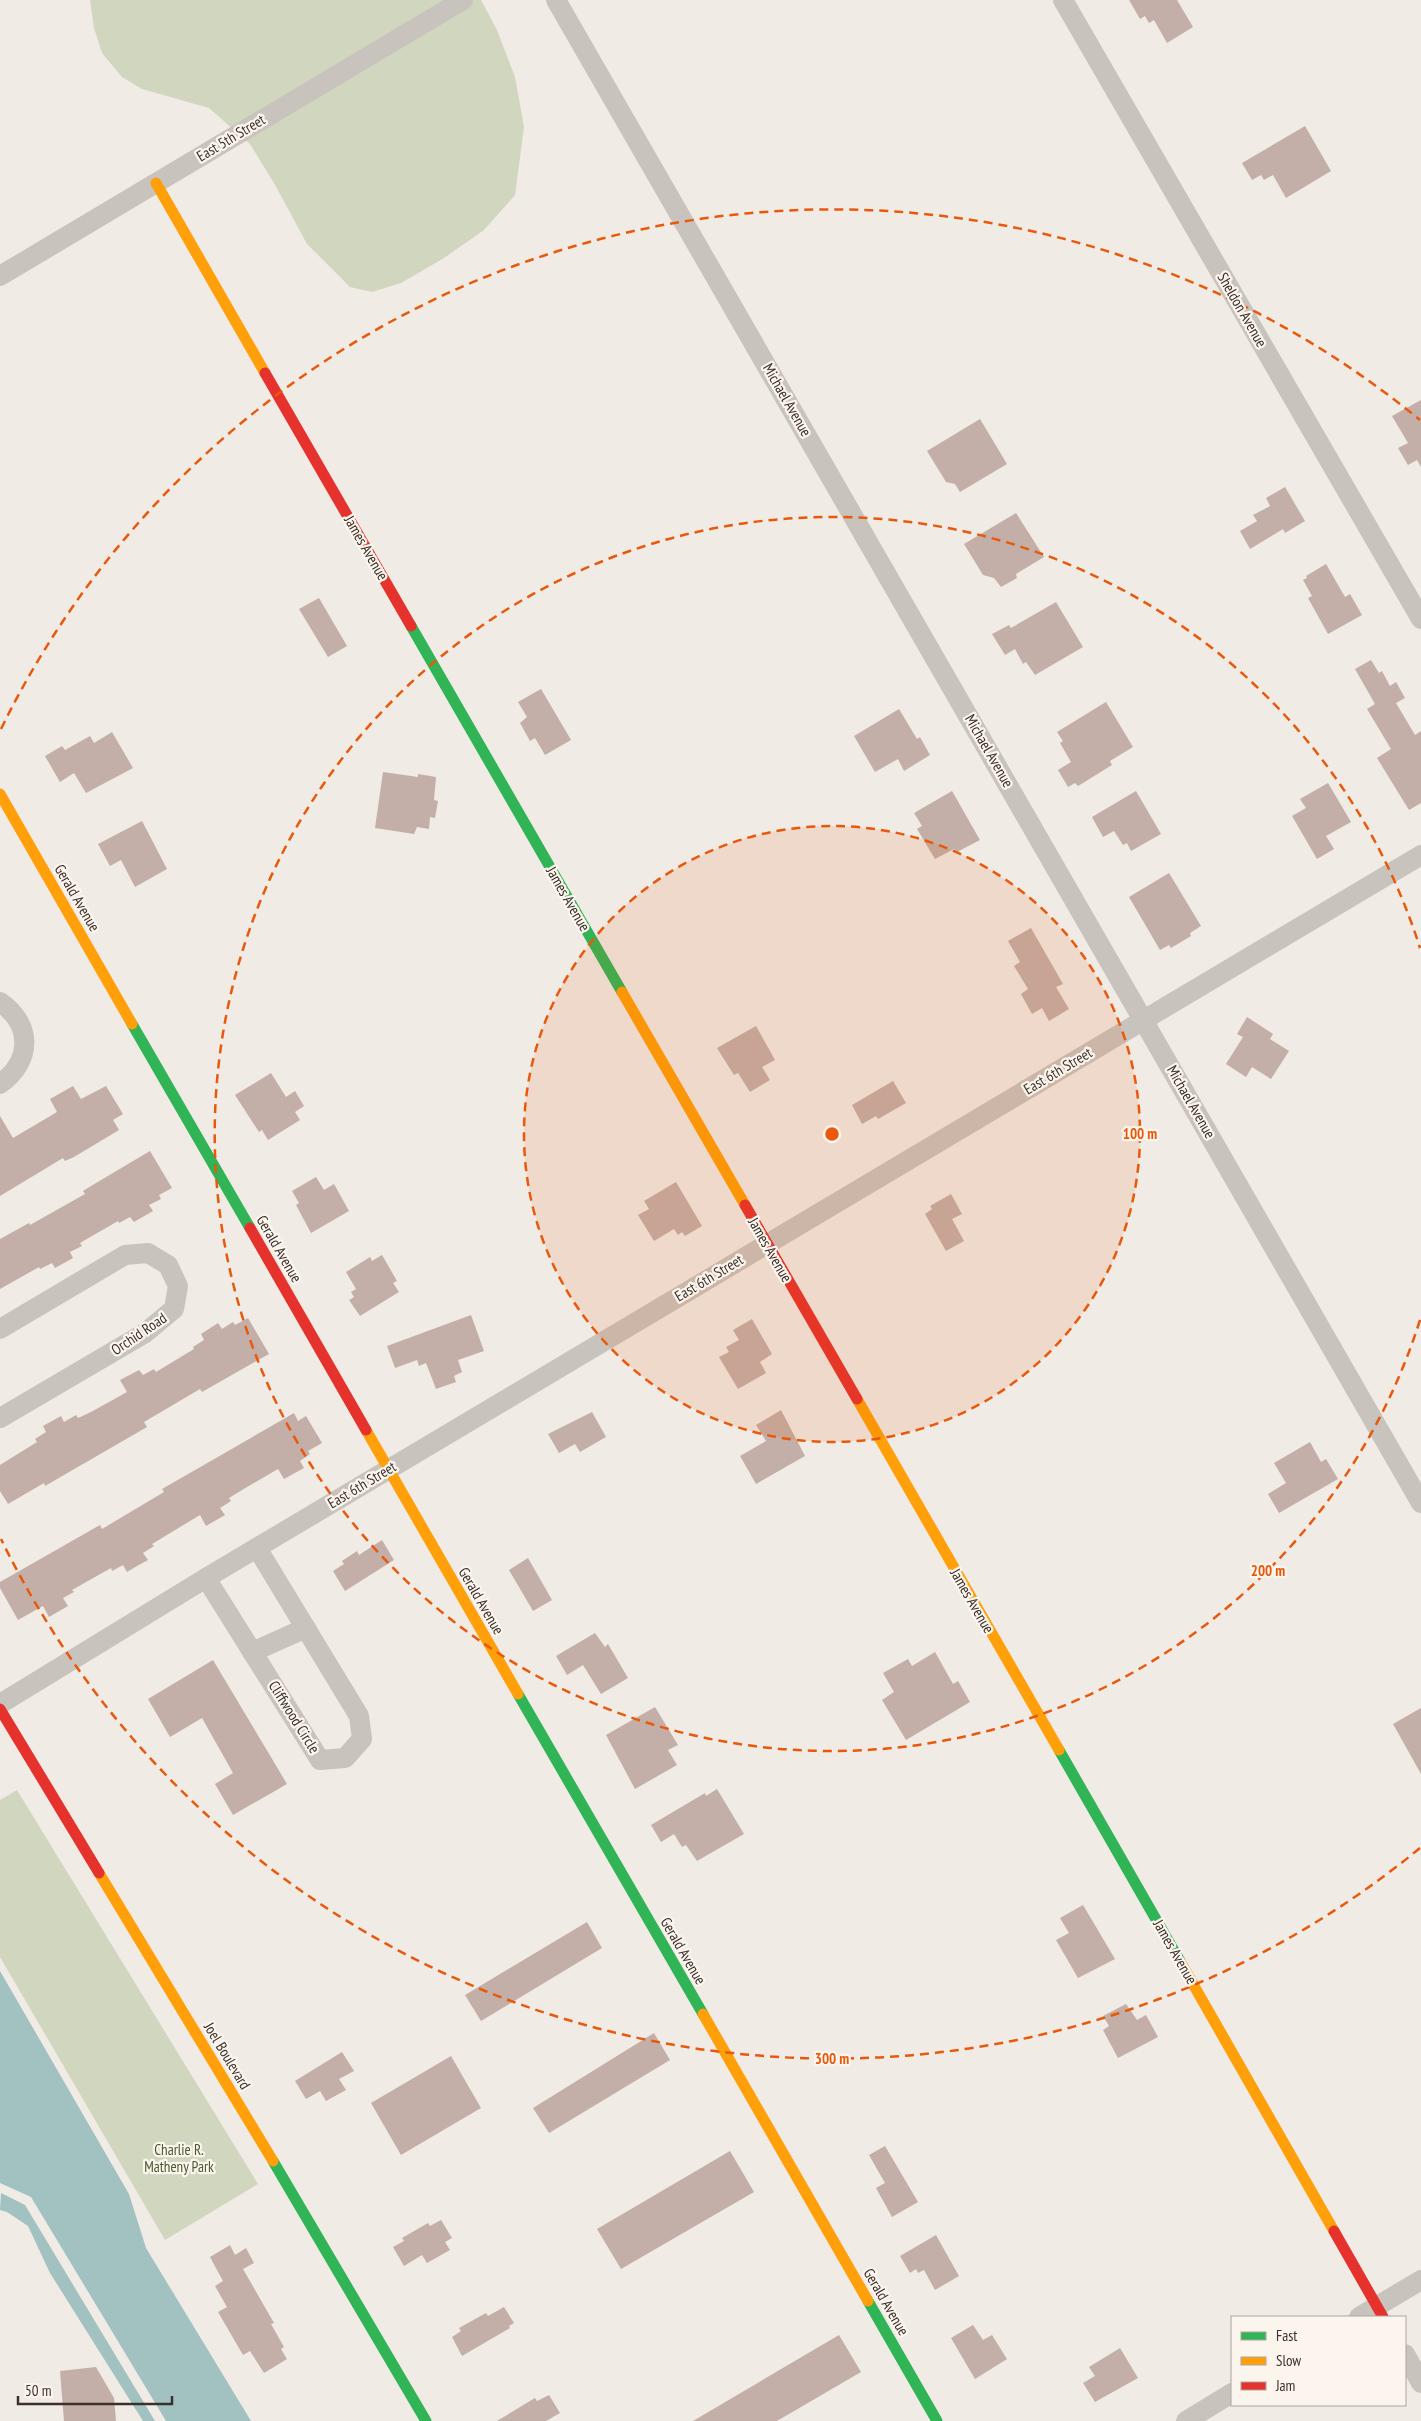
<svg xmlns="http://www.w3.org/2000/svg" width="1421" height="2421" viewBox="0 0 1421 2421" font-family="'PT Sans Narrow',sans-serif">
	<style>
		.green { fill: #d1d6bf }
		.water { fill: #a1c2c1 }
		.building { fill: #c3afa7 }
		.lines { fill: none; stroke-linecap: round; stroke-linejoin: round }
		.street { stroke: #c9c3be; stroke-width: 20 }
		.fast { stroke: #30b455; stroke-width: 11 }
		.slow { stroke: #ff9f0a; stroke-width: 11 }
		.jam { stroke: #e5322d; stroke-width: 11 }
		.ring { fill: none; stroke: #e8590c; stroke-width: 2.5; stroke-dasharray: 9 6 }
		.labels { text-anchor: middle; stroke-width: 4.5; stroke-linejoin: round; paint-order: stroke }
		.street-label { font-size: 15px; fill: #3b302b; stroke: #fbf5ee }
		.park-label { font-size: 15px; fill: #4a5a2e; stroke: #fbf5ee }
		.centre { fill: #e8590c; stroke: #fbf5ee; stroke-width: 2.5 }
		.ring-label { font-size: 15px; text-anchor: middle; font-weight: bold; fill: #e8590c; stroke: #fbf5ee; stroke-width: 4.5; stroke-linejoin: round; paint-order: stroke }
	</style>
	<rect width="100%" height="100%" fill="#f0ebe5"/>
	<g class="green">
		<path d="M90,0H481L497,30L515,77L524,127L515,195L484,230L444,258L401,283L372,292L350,287L307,244L274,183L250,144L209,108L142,89L122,77L102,53L94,28Z"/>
		<path d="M17,1790L258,2184L165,2240L0,1957V1800Z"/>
	</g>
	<g class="water">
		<path d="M0,1971L129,2194L146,2248L251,2421H166L31,2197L0,2183Z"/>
		<path d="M1,2193L25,2205L155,2421H143L50,2273L28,2226L7,2212L0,2210Z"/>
	</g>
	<g class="building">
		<path d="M1129,0H1177L1193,27L1167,43L1154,20L1149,23L1145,16L1140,19Z"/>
		<path d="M1305,126L1331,171L1286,198L1273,175L1264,180L1261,175L1252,180L1242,163Z"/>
		<path d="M1421,400V467L1417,460L1408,465L1398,448L1408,443L1392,416Z"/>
		<path d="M980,419L1007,464L960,492L955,484L946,482L927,451Z"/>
		<path d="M1285,487L1305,521L1285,533L1283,529L1250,549L1240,531L1257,521L1253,515L1270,506L1266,498Z"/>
		<path d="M1016,513L1044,557L1016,574L1017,578L1001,587L994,578L983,575L964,544Z"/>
		<path d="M1326,564L1345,597L1350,594L1362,615L1328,634L1308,598L1312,596L1303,580L1307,578L1306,576Z"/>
		<path d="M319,598L347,646L328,657L299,609Z"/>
		<path d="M1056,602L1083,647L1035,675L1026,662L1023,664L1015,649L1005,655L992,634L1009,625L1011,628Z"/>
		<path d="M1371,660L1379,673L1382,671L1390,686L1396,682L1405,698L1396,703L1415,735L1421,731V803L1409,810L1377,758L1391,749L1367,709L1375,704L1355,669Z"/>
		<path d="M541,689L571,740L545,755L535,738L530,741L520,723L527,717L518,702Z"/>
		<path d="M1106,702L1133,747L1110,761L1112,765L1078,786L1075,783L1068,787L1058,770L1071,762L1060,743L1063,741L1057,732Z"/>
		<path d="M899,709L917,739L920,737L930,755L904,771L898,759L875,772L854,736Z"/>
		<path d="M112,732L133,768L86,793L74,773L60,782L45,756L62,746L65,750L90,736L94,743Z"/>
		<path d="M383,772L418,777V774L436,777L434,800L438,801L435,818L430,817L429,829L417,827L414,834L375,828Z"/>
		<path d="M1328,783L1351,822L1326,836L1334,849L1317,859L1292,816L1306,808L1300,799Z"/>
		<path d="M952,791L980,840L957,852L954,849L935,859L917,829L922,826L914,813Z"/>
		<path d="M1136,791L1161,834L1131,851L1127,843L1123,845L1114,831L1103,837L1092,817Z"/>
		<path d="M142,821L167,869L135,887L121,860L110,866L98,844Z"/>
		<path d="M1169,873L1201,926L1190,933L1191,936L1171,948L1169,945L1160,950L1129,897Z"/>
		<path d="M1031,928L1063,984L1056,987L1069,1009L1049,1021L1042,1008L1032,1014L1021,994L1028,989L1014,966L1020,962L1008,941Z"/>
		<path d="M1247,1017L1273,1034L1270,1039L1289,1051L1271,1079L1252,1067L1246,1077L1226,1064L1243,1037L1237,1034Z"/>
		<path d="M756,1026L775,1060L762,1067L770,1080L750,1092L738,1073L734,1075L717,1048Z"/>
		<path d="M271,1073L286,1097L295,1091L304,1106L295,1112L300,1120L268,1140L262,1130L259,1132L235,1095Z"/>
		<path d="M893,1081L906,1103L878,1119L876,1116L862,1124L852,1105Z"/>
		<path d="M73,1086L81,1099L106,1086L123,1114L113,1120L119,1130L74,1157L65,1161L63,1158L0,1196V1116L13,1138L57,1112L50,1099Z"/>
		<path d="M150,1151L172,1188L159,1195L161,1199L149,1205L153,1211L134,1222L130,1217L119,1223L118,1221L80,1243L82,1246L70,1252L73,1258L55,1268L52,1263L40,1269L39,1267L0,1289V1239L29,1223L30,1225L85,1194L83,1191L91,1186Z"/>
		<path d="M316,1177L324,1190L334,1184L349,1211L311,1233L296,1205L299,1203L292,1191Z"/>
		<path d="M676,1182L702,1226L685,1236L682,1232L678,1235L674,1229L654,1241L638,1215L649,1209L644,1201Z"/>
		<path d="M951,1194L962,1214L952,1219L964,1241L946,1251L925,1214L932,1209L930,1206Z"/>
		<path d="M382,1255L397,1281L393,1283L399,1292L360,1316L349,1300L354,1297L351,1292L356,1289L346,1272L370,1257L372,1261Z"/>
		<path d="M471,1315L484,1351L458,1360L462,1372L454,1376L456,1382L436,1389L426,1363L419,1366L417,1360L395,1368L387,1346Z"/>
		<path d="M248,1318L269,1354L202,1392L200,1389L144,1422L147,1427L45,1486L44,1483L8,1504L0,1491V1465L37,1442L35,1439L46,1432L43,1426L61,1416L64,1422L76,1415L78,1418L91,1412L127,1392L120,1380L139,1370L143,1375L154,1369L156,1372L194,1349L193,1347L204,1340L201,1334L218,1323L222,1329L233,1322L235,1325Z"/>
		<path d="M752,1319L772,1354L760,1362L766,1373L738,1389L719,1357L729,1352L726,1347L739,1340L733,1330Z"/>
		<path d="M781,1410L805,1456L756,1484L740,1456L766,1441L756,1425Z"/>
		<path d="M592,1412L606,1437L580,1452L575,1444L559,1453L548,1434Z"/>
		<path d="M294,1413L298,1421L306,1416L322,1443L308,1451L310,1454L300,1461L304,1468L284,1479L278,1469L242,1490L229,1498L231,1501L220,1508L225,1515L206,1526L200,1515L152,1544L154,1546L143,1553L148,1560L137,1566L127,1572L123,1565L112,1571L111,1568L72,1590L74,1592L63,1598L68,1606L49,1617L43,1606L18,1620L0,1588V1582L100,1525L102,1529L164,1492L162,1489Z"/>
		<path d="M1310,1442L1321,1462L1326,1459L1338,1479L1279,1513L1268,1494L1286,1483L1274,1463Z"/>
		<path d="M382,1540L394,1560L345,1591L333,1571L344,1564L342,1561L357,1551L359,1555Z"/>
		<path d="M528,1558L552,1600L533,1611L509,1570Z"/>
		<path d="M595,1633L605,1647L608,1644L628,1678L601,1694L583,1665L567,1675L556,1656Z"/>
		<path d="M935,1652L953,1684L958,1681L970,1702L906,1740L882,1700L894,1692L883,1673L908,1659L912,1666Z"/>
		<path d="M213,1660L287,1784L233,1815L215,1784L233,1773L202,1718L170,1737L148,1699Z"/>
		<path d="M655,1707L678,1745L668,1750L677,1765L635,1789L606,1735Z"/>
		<path d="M1421,1708V1774L1393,1724Z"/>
		<path d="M717,1789L744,1834L697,1861L686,1845L682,1847L674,1834L661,1842L651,1825L705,1793L706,1796Z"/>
		<path d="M1083,1905L1115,1959L1078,1978L1056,1940L1069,1933L1060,1918Z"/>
		<path d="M587,1922L602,1948L481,2021L465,1995Z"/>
		<path d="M1126,2004L1137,2020L1146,2015L1158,2037L1118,2058L1103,2030L1109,2026L1103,2016Z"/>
		<path d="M654,2033L670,2060L549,2133L533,2108Z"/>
		<path d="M342,2052L354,2071L339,2079L346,2090L326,2101L320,2091L306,2099L295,2081Z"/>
		<path d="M451,2056L481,2108L401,2155L371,2103Z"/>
		<path d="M885,2146L918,2202L892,2217L876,2188L885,2183L869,2155Z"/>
		<path d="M730,2151L754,2192L621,2269L597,2229Z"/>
		<path d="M441,2220L452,2238L445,2242L450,2250L427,2263L422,2255L404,2266L393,2247L404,2241L402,2238L428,2223L430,2226Z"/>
		<path d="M936,2235L959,2276L935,2290L924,2270L918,2273L916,2269L910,2273L900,2256Z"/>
		<path d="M230,2245L235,2255L246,2248L254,2263L243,2269L274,2323L271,2324L284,2347L281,2349L287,2359L264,2373L250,2351L243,2355L218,2312L227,2307L215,2286L223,2281L210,2257Z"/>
		<path d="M504,2307L514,2323L509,2326L510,2328L462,2356L452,2337L461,2331L459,2328L486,2313L488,2316Z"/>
		<path d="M973,2325L983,2340L992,2335L1007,2359L975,2379L951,2338Z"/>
		<path d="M839,2335L861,2372L777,2421H693Z"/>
		<path d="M1120,2348L1138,2378L1095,2402L1083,2383L1095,2376L1089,2367Z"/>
		<path d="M96,2367L114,2398L116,2421H64L60,2371Z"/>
		<path d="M549,2395L560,2413L546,2421H497L535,2398L537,2401Z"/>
	</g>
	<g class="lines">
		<g class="street">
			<path d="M556,0L1421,1503"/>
			<path d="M1063,0L1421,619"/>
			<path d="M0,276L463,0"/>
			<path d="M0,1002C33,1025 32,1061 0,1084"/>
			<path d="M0,1329L125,1255L148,1253L168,1265L178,1286L174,1309L145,1333L0,1418"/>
			<path d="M206,1578L320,1760L345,1758L362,1739L359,1716L257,1548"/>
			<path d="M252,1652L306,1628"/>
			<path d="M0,1704L206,1578L1421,855"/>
			<path d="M1359,2317L1421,2280"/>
			<path d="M1405,2354L1421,2383"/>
			<path d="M1186,2421L1232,2393"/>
		</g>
		<g class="fast">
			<path d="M411,626L622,992"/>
			<path d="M132,1024L250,1228"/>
			<path d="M518,1694L703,2014"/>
			<path d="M1059,1750L1181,1963"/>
			<path d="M273,2161L426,2421"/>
			<path d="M868,2301L937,2421"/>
		</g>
		<g class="slow">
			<path d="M156,183L265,373"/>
			<path d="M0,794L132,1024"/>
			<path d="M622,992L745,1205"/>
			<path d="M857,1399L1059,1750"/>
			<path d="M366,1430L518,1694"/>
			<path d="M99,1873L273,2161"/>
			<path d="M1181,1963L1334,2231"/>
			<path d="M703,2014L868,2301"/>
		</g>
		<g class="jam">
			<path d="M265,373L411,626"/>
			<path d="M745,1205L857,1399"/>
			<path d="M250,1228L366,1430"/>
			<path d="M0,1709L99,1873"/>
			<path d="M1334,2231L1383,2317"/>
		</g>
	</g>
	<circle cx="832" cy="1134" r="308" fill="#e8590c" fill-opacity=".12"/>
	<g class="ring">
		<circle cx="832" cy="1134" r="308"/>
		<path d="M1420 1320A617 617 0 1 1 1420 948"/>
		<path d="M1420 1848A925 925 0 0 1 1 1539M1 729A925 925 0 0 1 1420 420"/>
	</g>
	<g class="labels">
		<g class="street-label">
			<text transform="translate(231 138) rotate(-31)" y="5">East 5th Street</text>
			<text transform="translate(1242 310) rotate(60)" y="5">Sheldon Avenue</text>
			<text transform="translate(787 400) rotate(60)" y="5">Michael Avenue</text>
			<text transform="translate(366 548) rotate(60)" y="5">James Avenue</text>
			<text transform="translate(989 751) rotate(60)" y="5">Michael Avenue</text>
			<text transform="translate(77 898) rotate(60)" y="5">Gerald Avenue</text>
			<text transform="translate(568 899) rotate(60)" y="5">James Avenue</text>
			<text transform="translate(1058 1071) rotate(-31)" y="5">East 6th Street</text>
			<text transform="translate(1191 1102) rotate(60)" y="5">Michael Avenue</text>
			<text transform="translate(279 1249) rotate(60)" y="5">Gerald Avenue</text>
			<text transform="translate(770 1250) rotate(60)" y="5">James Avenue</text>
			<text transform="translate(709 1278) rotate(-31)" y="5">East 6th Street</text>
			<text transform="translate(139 1334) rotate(-34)" y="5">Orchid Road</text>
			<text transform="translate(362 1485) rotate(-31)" y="5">East 6th Street</text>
			<text transform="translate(481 1601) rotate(60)" y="5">Gerald Avenue</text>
			<text transform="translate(972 1601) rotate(60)" y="5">James Avenue</text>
			<text transform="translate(294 1717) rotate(58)" y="5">Cliffwood Circle</text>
			<text transform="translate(683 1951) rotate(60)" y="5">Gerald Avenue</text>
			<text transform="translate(1175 1952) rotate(60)" y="5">James Avenue</text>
			<text transform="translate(227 2056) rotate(59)" y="5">Joel Boulevard</text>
			<text transform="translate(886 2302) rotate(60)" y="5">Gerald Avenue</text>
		</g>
		<g class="park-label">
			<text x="179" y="2155">Charlie R.<tspan x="179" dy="17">Matheny Park</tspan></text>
		</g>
	</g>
	<circle cx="832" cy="1134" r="8" class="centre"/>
	<g class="ring-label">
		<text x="1140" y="1139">100 m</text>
		<text x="1268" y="1576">200 m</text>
		<text x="832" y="2064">300 m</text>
	</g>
	<rect x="1231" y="2316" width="175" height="90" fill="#fbf5ee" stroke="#aea6a0"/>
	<rect x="1241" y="2332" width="25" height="8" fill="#30b455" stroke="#aea6a0"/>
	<text x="1276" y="2341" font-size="15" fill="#3b302b">Fast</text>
	<rect x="1241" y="2357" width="25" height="8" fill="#ff9f0a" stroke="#aea6a0"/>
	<text x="1276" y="2366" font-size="15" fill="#3b302b">Slow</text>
	<rect x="1241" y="2382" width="25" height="8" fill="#e5322d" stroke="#aea6a0"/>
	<text x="1276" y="2391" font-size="15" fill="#3b302b">Jam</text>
	<path d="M18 2396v8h154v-8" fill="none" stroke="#3b302b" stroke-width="2.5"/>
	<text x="25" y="2396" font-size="15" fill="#3b302b" stroke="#fbf5ee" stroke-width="4" paint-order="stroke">50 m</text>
</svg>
